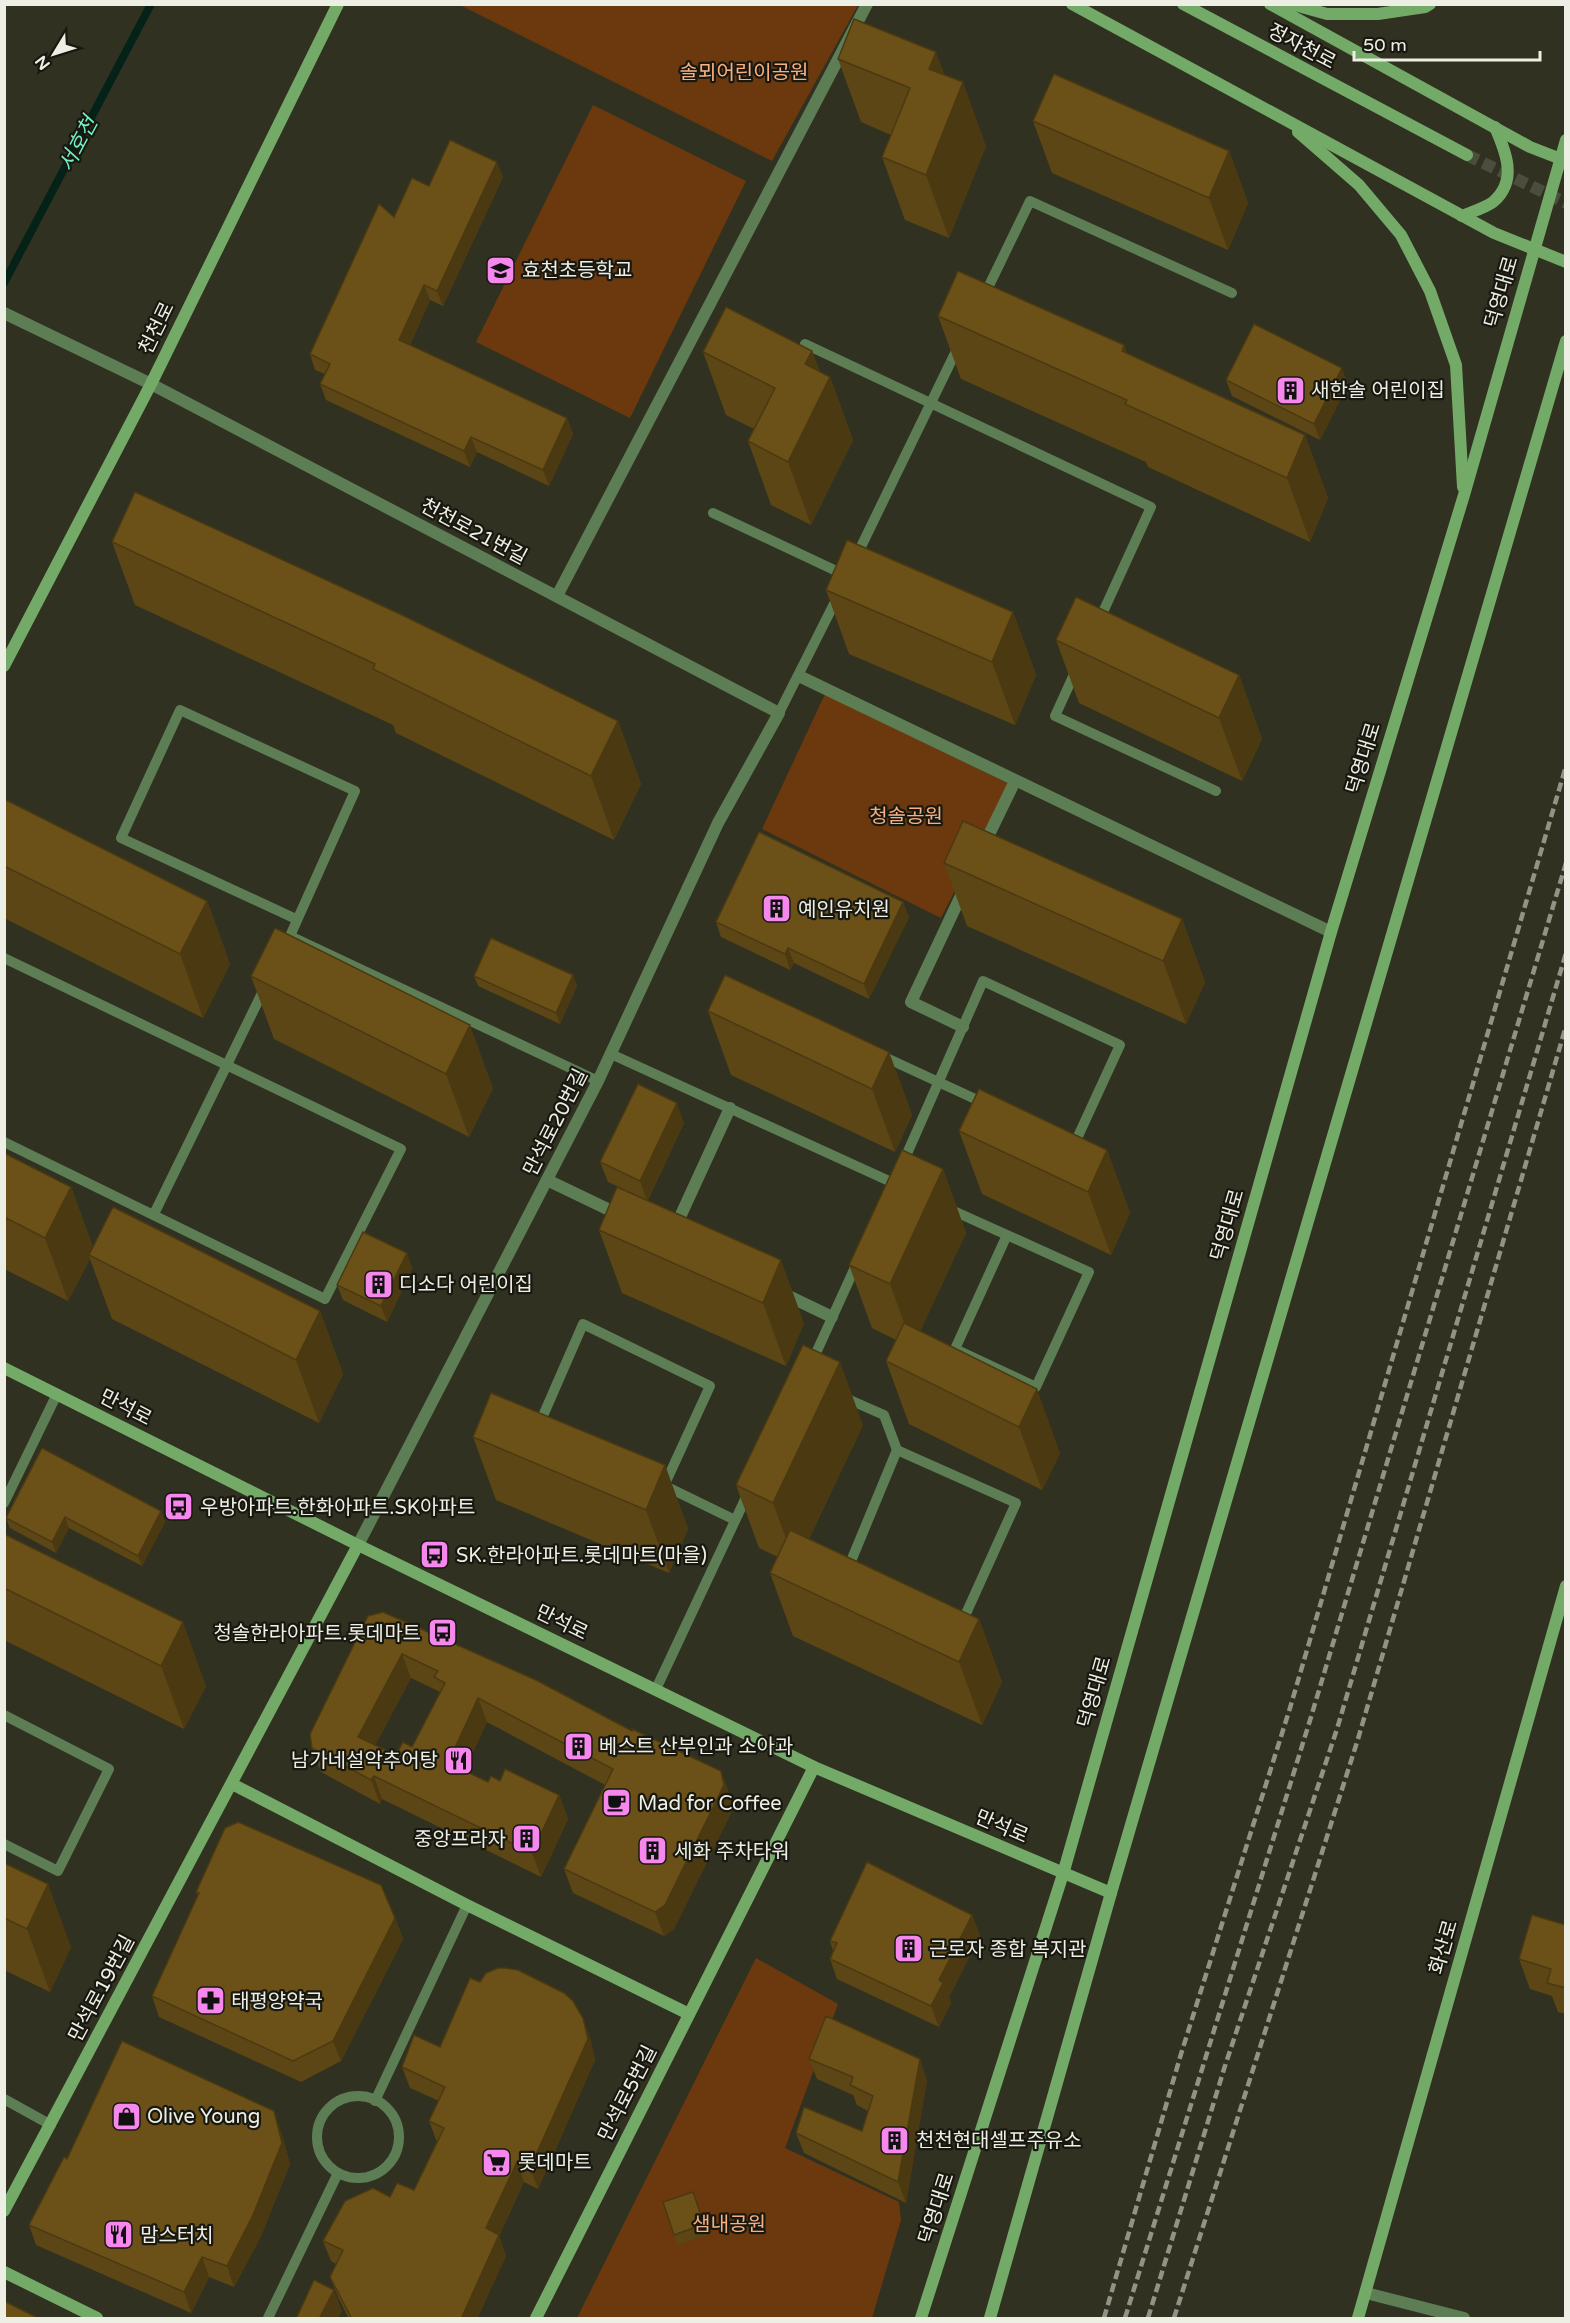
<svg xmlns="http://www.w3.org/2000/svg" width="1570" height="2323" viewBox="0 0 1570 2323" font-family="'Varela Round','Noto Sans KR',sans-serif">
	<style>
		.green { fill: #6c390e }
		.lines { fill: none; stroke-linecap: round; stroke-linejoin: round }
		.stream { stroke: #042218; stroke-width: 8 }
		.secondary-tunnel { stroke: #4c4e3d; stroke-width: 12; stroke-dasharray: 12 6; stroke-linecap: butt }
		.lane { stroke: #5d7e55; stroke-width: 10 }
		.street { stroke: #5d7e55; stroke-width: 12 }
		.secondary { stroke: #74aa68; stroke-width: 12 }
		.rail { stroke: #929385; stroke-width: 4.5; stroke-dasharray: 9 4.5; stroke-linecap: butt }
		.wall { fill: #5c4615; fill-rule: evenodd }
		.shaded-wall { fill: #4b3911 }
		.building { fill: #6b5118; stroke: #4b3911; stroke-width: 1.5; fill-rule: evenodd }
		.labels { text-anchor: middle; stroke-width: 4.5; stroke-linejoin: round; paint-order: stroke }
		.street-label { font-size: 20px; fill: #eeefe4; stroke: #181811 }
		.park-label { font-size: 20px; fill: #f7b180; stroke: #181811 }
		.poi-label { font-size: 20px; fill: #eeefe4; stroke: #181811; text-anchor: start }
		.water-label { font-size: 21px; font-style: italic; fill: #71f0c4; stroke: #181811 }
	</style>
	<rect width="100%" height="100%" fill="#303120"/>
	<g class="green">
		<path d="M460,5L858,4V5L772,161Z"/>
		<path d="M593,105L746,181L630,418L476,342Z"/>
		<path d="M825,694L1009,784L941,918L762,829Z"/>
		<path d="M756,1958L838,2004L785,2148L899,2202L901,2220L872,2318H577Z"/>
	</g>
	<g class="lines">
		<path class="stream" d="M4,283L151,4"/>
		<path class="secondary-tunnel" d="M1467,155L1566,203"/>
		<g class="lane">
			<path d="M984,296L1030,201L1232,293"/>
			<path d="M805,344L1151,507L1098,623"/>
			<path d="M713,513L847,576"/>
			<path d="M856,557L959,345"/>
			<path d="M1076,670L1055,716L1216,791"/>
			<path d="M779,713L838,596"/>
			<path d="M296,919L121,838L180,710L355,791L290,936L598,1081"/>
			<path d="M4,958L401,1149L325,1299L4,1142"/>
			<path d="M611,1054L900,1186"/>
			<path d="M880,1055L986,1104"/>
			<path d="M902,1165L983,981L1120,1045L1074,1145L1070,1143"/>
			<path d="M947,1208L1089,1272L1036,1387L955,1349L1007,1235"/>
			<path d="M154,1214L266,985"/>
			<path d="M811,1364L857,1263"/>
			<path d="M843,1397L884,1415L897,1450L1016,1503L964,1618L957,1614"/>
			<path d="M539,1425L583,1324L710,1386L664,1486"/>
			<path d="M661,1484L735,1520"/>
			<path d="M4,1503L57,1394"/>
			<path d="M855,1569L849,1566L897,1450"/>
			<path d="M656,1689L749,1491"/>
			<path d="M4,1715L109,1769L58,1871L4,1844"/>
			<circle cx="358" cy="2137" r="41"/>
			<path d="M4,2099L51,2125"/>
			<path d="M375,2101L467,1905"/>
			<path d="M268,2318L338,2173"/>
		</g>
		<g class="street">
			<path d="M4,313L151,384L779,713L718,823L598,1081L358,1545"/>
			<path d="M557,596L867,4"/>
			<path d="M799,676L1331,932"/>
			<path d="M983,847L1015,781"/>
			<path d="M963,1027L911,1002L965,887"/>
			<path d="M547,1180L620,1215"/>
			<path d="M674,1230L730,1108"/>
			<path d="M782,1293L832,1317"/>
			<path d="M1366,2293L1464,2318"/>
		</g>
		<g class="secondary">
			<path d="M1072,4L1494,233L1566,262"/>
			<path d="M1183,4L1467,155"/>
			<path d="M1270,4L1530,147L1566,161"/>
			<path d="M1291,4L1327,14H1378L1425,7L1430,4"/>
			<path d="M1298,132L1359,185L1401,235L1430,291L1456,365L1463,487"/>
			<path d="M1462,216C1471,212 1485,208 1493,202C1518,181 1506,152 1495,127"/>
			<path d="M4,666L151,384L338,4"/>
			<path d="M4,1368L358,1545L814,1767L1111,1893"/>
			<path d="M232,1784L467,1905L689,2014"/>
			<path d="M4,2211L358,1545"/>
			<path d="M4,2272L97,2318"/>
			<path d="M536,2318L814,1767"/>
			<path d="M921,2318L1063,1874L1331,932L1464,495L1566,140"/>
			<path d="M990,2318L1111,1893L1566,341"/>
			<path d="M1358,2318L1566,1586"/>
		</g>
		<g class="rail">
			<path d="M1104,2318L1181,2054L1290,1708L1566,766"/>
			<path d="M1125,2318L1311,1717L1566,863"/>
			<path d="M1148,2318L1224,2069L1337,1729L1566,953"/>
			<path d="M1174,2318L1358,1739L1566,1026"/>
		</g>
	</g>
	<g class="wall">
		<path d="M838,59L944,75L986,146L949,238L905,220L882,157L891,135L861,122Z"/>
		<path d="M1033,121L1229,151L1248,203L1228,250L1052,173Z"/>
		<path d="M503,177L443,306L430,300L410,345L567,418L573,434L549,486L477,452L470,467L326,400L320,384L325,374L315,370L310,354L394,217L429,186Z"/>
		<path d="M938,316L1124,345L1127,354L1305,435L1328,498L1310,542L1148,467L1146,462L961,379Z"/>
		<path d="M812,351L820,372L830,377L853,440L811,525L771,505L748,441L754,429L726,415L703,352Z"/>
		<path d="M1226,380L1348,384L1320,440L1232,396Z"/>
		<path d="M112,542L618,721L641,784L614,840L396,733L393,725L135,605Z"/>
		<path d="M826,590L1013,612L1036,675L1015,725L849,654Z"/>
		<path d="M1056,640L1239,675L1262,739L1242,781L1079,703Z"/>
		<path d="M4,804L207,901L230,964L203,1018L4,918Z"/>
		<path d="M944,863L1182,919L1205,982L1186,1024L967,926Z"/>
		<path d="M903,902L909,917L869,999L794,963L790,970L721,937L716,922Z"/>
		<path d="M573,975L577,986L560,1024L478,986L474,976Z"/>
		<path d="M251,976L493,1088L469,1137L274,1039Z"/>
		<path d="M708,1011L889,1052L912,1115L895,1152L731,1075Z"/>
		<path d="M684,1123L648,1200L804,1323L786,1366L622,1293L599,1230L619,1187L608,1182L600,1162Z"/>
		<path d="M959,1131L1107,1150L1130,1213L1111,1255L982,1194Z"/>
		<path d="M4,1153L71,1187L93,1247L320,1311L343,1374L319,1423L112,1319L90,1259L68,1301L4,1269Z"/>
		<path d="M943,1169L966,1233L920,1331L1060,1453L1042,1490L909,1424L886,1361L896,1340L872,1328L849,1265Z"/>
		<path d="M407,1253L412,1269L387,1322L343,1300L337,1285Z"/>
		<path d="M863,1425L809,1539L979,1619L1002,1682L982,1725L793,1636L770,1573L778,1557L759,1548L736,1485Z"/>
		<path d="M473,1437L665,1465L688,1529L669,1573L496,1500Z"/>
		<path d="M161,1511L165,1522L142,1566L69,1528L56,1553L10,1528L6,1518Z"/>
		<path d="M4,1534L206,1686L184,1729L4,1640Z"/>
		<path d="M368,1616L730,1795L733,1809L674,1929L664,1936L573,1893L564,1869L605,1785L487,1722L464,1771L488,1782L500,1781L559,1795L568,1819L541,1877L382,1799L380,1804L321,1772L312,1748ZM411,1678L440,1692V1693L412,1747L396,1755L375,1745Z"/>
		<path d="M4,1863L71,1947L50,1992L4,1970Z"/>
		<path d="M196,1892L395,1918L403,1939L341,2061L301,2082L159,2017L152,1996L198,1895Z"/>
		<path d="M972,1915L980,1936L949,1997L951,2003L939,2027L837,1979L830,1959L833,1951L830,1941Z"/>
		<path d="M1566,1925V2014L1558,2012L1552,1996L1530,1989L1519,1959Z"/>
		<path d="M590,2038L595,2060L538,2189L524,2182L499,2236L506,2256L477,2319H349L338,2297L330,2277L336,2264L331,2261L323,2241L390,2197L414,2190L437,2142L429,2121L439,2101L410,2088L402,2067L440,2047Z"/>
		<path d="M809,2059L927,2080L906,2203L804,2153L796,2133L862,2131L868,2111L857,2105L853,2095L817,2079Z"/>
		<path d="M281,2132L290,2164L261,2236L234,2287L209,2277L191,2313L36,2245L29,2225L67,2159Z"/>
		<path d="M693,2192L708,2235L677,2245L663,2202Z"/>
	</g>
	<g class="shaded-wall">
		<path d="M936,52L955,103L963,82L986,146L949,238L926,175L929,69Z"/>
		<path d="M1229,151L1248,203L1228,250L1209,198Z"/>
		<path d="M497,162L503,177L443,306L437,291Z"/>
		<path d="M424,285L430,300L405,355L399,340Z"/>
		<path d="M1124,345L1147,408L1145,414L1122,351Z"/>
		<path d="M812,351L825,386L830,377L853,440L811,525L788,462L805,364Z"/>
		<path d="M1342,368L1348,384L1320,440L1314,424Z"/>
		<path d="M567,418L573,434L549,486L543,470Z"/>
		<path d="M1305,435L1328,498L1310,542L1287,478Z"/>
		<path d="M471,437L477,452L470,467L464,451Z"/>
		<path d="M1013,612L1036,675L1015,725L992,662Z"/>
		<path d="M1239,675L1262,739L1242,781L1219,718Z"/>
		<path d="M618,721L641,784L614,840L591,776Z"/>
		<path d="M207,901L230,964L203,1018L180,954Z"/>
		<path d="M903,902L909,917L869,999L864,984Z"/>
		<path d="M1182,919L1205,982L1186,1024L1163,961Z"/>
		<path d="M788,948L794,963L790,970L785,954Z"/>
		<path d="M573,975L577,986L560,1024L556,1013Z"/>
		<path d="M470,1025L493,1088L469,1137L446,1074Z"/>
		<path d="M889,1052L912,1115L895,1152L872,1089Z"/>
		<path d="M677,1103L684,1123L647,1201L640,1181Z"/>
		<path d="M1107,1150L1130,1213L1111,1255L1088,1192Z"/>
		<path d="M943,1169L966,1233L913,1347L890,1284Z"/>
		<path d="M71,1187L94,1250L89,1255L90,1259L68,1301L45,1238Z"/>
		<path d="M407,1253L412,1269L387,1322L381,1306Z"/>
		<path d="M781,1260L804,1323L786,1366L763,1303Z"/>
		<path d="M320,1311L343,1374L319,1423L296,1360Z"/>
		<path d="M840,1362L863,1425L796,1566L773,1503Z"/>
		<path d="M1037,1389L1060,1453L1042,1490L1019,1427Z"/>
		<path d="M665,1465L688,1529L669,1573L646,1510Z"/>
		<path d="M161,1511L165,1522L142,1566L138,1556Z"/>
		<path d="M65,1517L69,1528L56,1553L52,1542Z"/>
		<path d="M979,1619L1002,1682L982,1725L959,1662Z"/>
		<path d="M183,1622L206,1686L184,1729L161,1666Z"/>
		<path d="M402,1654L411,1678L367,1761L358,1737Z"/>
		<path d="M478,1698L487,1722L456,1787L448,1763Z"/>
		<path d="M721,1771L730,1795L733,1809L674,1929L664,1936L655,1912Z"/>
		<path d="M374,1776L382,1799L380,1804L371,1780Z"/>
		<path d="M559,1795L568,1819L541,1877L532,1853Z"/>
		<path d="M48,1884L71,1947L50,1992L27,1929Z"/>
		<path d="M972,1915L980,1936L949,1997L951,2003L939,2027L931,2006L939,1980Z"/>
		<path d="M395,1918L403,1939L341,2061L333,2041Z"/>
		<path d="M583,2018L590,2038L595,2060L538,2189L530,2168Z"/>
		<path d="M920,2059L927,2080L906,2203L898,2182Z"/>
		<path d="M274,2111L281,2132L290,2164L261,2236L234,2287L227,2266Z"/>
		<path d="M517,2162L524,2182L499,2236L506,2256L477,2319H461L486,2228Z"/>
		<path d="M202,2257L209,2277L191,2313L184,2292Z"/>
		<path d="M334,2290L342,2311L338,2319H319Z"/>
	</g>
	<g class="building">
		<path d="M854,19L936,52L929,69L963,82L926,175L882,157L910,88L838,59Z"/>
		<path d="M1054,74L1229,151L1209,198L1033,121Z"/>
		<path d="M450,140L497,162L437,291L424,285L399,340L567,418L543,470L471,437L464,451L320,384L330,364L310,354L379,204L394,217L412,178L429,186Z"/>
		<path d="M958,271L1124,345L1122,351L1305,435L1287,478L1125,404L1127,400L938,316Z"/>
		<path d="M726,307L812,351L805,364L830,377L788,462L748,441L775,388L703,352Z"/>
		<path d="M1254,324L1342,368L1314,424L1226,380Z"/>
		<path d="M135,492L400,614L618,721L591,776L373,669L375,664L112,542Z"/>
		<path d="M847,540L1013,612L992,662L826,590Z"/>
		<path d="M1076,597L1239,675L1219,718L1056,640Z"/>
		<path d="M6,800L207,901L180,954L4,866V804Z"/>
		<path d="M963,821L1182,919L1163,961L944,863Z"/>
		<path d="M759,832L903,902L864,984L788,948L785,954L716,922Z"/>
		<path d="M275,928L470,1025L446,1074L251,976Z"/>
		<path d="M491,938L573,975L556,1013L474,976Z"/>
		<path d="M725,975L889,1052L872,1089L708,1011Z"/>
		<path d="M638,1084L677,1103L640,1181L600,1162Z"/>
		<path d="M979,1089L1107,1150L1088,1192L959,1131Z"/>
		<path d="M902,1150L943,1169L890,1284L849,1265Z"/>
		<path d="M4,1153L71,1187L45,1238L4,1217Z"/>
		<path d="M617,1187L781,1260L763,1303L599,1230Z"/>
		<path d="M113,1207L320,1311L296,1360L89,1255Z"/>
		<path d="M363,1232L407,1253L381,1306L337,1285Z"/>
		<path d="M904,1323L1037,1389L1019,1427L886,1361Z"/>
		<path d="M803,1345L840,1362L773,1503L736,1485Z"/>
		<path d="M491,1393L665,1465L646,1510L473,1437Z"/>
		<path d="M42,1448L161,1511L138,1556L65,1517L52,1542L6,1518Z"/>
		<path d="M790,1530L979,1619L959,1662L770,1573Z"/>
		<path d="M4,1534L183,1622L161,1666L4,1588Z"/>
		<path d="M383,1612L536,1680L632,1731V1729L721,1771L724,1785L665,1905L655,1912L564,1869L613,1769L478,1698L448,1763L488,1782L491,1776L500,1781L505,1769L559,1795L532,1853L374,1776L371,1780L312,1748L310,1734L368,1616ZM402,1654L438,1671L434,1677L445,1683L412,1747L403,1742L396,1755L358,1737Z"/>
		<path d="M238,1822L381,1885L395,1918L333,2041L293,2061L152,1996L199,1893L196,1892L225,1828Z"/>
		<path d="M867,1862L972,1915L939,1980L943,1983L931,2006L830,1959L837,1943L830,1941Z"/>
		<path d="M4,1863L48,1884L27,1929L4,1918Z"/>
		<path d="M1532,1915L1566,1925V1988L1547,1983L1551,1969L1519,1959Z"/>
		<path d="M498,1968H505L518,1970L564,1993L573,2001L583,2018L588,2039L530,2168L517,2162L486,2228L499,2235L461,2319H352L330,2277L343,2250L323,2241L345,2201L373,2188L390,2197L397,2183L414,2190L444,2128L429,2121L445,2087L402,2067L414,2035L440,2047L470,1978L480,1982L486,1973Z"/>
		<path d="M826,2016L920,2059L898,2182L796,2133L804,2107L862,2131L873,2096L850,2085L853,2077L809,2059Z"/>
		<path d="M122,2041L274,2111L282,2143L253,2215L227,2266L202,2257L184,2292L29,2225L64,2157L67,2159Z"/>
		<path d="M693,2192L704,2224L674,2235L663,2202Z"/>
		<path d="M314,2280L334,2290L319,2319H296Z"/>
		<path d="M4,2301L40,2319H4Z"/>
	</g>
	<defs>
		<symbol id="school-square" viewBox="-11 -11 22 22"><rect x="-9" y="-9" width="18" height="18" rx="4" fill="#f688ed" stroke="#181811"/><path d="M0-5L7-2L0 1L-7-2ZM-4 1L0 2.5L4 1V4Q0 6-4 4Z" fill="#111"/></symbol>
		<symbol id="building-square" viewBox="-11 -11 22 22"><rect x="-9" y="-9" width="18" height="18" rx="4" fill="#f688ed" stroke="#181811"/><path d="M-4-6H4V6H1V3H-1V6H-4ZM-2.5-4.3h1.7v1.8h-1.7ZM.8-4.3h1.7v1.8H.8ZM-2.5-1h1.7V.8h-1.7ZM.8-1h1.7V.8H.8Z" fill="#111"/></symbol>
		<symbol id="bus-square" viewBox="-11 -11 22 22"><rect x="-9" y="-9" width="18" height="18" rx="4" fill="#f688ed" stroke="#181811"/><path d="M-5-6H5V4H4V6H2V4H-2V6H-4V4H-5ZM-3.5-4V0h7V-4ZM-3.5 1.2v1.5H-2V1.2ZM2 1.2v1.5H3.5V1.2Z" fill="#111"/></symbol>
		<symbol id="restaurant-square" viewBox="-11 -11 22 22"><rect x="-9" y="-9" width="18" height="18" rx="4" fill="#f688ed" stroke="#181811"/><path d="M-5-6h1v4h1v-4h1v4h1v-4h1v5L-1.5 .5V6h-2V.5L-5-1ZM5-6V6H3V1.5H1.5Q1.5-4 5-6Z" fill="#111"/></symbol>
		<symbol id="cafe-square" viewBox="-11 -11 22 22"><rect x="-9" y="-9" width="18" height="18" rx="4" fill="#f688ed" stroke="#181811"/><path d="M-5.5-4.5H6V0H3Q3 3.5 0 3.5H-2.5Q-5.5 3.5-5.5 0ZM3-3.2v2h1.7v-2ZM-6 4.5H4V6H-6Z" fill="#111"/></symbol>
		<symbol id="pharmacy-square" viewBox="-11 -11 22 22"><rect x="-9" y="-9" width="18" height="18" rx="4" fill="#f688ed" stroke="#181811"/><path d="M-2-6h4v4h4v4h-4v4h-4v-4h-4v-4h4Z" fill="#111"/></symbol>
		<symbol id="shop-square" viewBox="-11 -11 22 22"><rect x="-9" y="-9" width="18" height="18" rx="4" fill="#f688ed" stroke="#181811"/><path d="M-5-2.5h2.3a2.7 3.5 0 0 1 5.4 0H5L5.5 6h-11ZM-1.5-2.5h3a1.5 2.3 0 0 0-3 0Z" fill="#111"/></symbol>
		<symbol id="supermarket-square" viewBox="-11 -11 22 22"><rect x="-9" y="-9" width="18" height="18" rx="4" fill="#f688ed" stroke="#181811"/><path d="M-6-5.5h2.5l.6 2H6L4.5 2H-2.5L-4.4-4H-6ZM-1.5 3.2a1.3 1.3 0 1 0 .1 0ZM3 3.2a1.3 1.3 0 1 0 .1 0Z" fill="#111"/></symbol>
	</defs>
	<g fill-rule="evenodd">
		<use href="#school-square" x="484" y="254" width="33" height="33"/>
		<use href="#building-square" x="1274" y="374" width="33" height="33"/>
		<use href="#building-square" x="760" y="892" width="33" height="33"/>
		<use href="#building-square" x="362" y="1268" width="33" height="33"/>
		<use href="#bus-square" x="162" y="1490" width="33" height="33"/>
		<use href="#bus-square" x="418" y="1538" width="33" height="33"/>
		<use href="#bus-square" x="426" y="1616" width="33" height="33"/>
		<use href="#building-square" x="562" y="1730" width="33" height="33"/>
		<use href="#restaurant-square" x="442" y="1744" width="33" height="33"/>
		<use href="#cafe-square" x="600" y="1786" width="33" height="33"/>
		<use href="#building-square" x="510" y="1822" width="33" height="33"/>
		<use href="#building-square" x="636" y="1834" width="33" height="33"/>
		<use href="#building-square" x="892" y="1932" width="33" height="33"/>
		<use href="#pharmacy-square" x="194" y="1984" width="33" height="33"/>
		<use href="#shop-square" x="110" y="2100" width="33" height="33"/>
		<use href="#building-square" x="878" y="2124" width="33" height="33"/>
		<use href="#supermarket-square" x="480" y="2146" width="33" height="33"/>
		<use href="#restaurant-square" x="102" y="2218" width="33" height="33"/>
	</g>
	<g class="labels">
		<g class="street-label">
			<text transform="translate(1302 46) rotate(28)" y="7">정자천로</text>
			<text transform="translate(1501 292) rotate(-74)" y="7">덕영대로</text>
			<text transform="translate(156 328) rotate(-64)" y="7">천천로</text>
			<text transform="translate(474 531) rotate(28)" y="7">천천로21번길</text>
			<text transform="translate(1363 758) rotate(-73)" y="7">덕영대로</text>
			<text transform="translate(555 1122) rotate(-63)" y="7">만석로20번길</text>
			<text transform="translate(1227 1225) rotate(-74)" y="7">덕영대로</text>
			<text transform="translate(126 1407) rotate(27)" y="7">만석로</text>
			<text transform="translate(562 1622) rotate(26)" y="7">만석로</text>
			<text transform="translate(1094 1692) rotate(-74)" y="7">덕영대로</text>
			<text transform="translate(1002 1826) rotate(23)" y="7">만석로</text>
			<text transform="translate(1443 1947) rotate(-74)" y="7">화산로</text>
			<text transform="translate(101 1988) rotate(-62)" y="7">만석로19번길</text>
			<text transform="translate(627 2093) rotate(-63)" y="7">만석로5번길</text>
			<text transform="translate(936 2208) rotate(-72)" y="7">덕영대로</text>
		</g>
		<g class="park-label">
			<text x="744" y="79">솔뫼어린이공원</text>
			<text x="906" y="823">청솔공원</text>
			<text x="729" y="2231">샘내공원</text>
		</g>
		<g class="poi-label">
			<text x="522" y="277">효천초등학교</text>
			<text x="1311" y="397">새한솔 어린이집</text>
			<text x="798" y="916">예인유치원</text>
			<text x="399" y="1291">디소다 어린이집</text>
			<text x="200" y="1514">우방아파트.한화아파트.SK아파트</text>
			<text x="456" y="1562">SK.한라아파트.롯데마트(마을)</text>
			<text x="421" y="1640" text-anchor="end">청솔한라아파트.롯데마트</text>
			<text x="599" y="1753">베스트 산부인과 소아과</text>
			<text x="438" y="1767" text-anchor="end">남가네설악추어탕</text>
			<text x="638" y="1810">Mad for Coffee</text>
			<text x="506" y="1846" text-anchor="end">중앙프라자</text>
			<text x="674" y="1858">세화 주차타워</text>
			<text x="929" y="1956">근로자 종합 복지관</text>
			<text x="231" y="2008">태평양약국</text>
			<text x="147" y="2123">Olive Young</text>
			<text x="916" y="2147">천천현대셀프주유소</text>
			<text x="518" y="2169">롯데마트</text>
			<text x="140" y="2242">맘스터치</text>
		</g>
		<g class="water-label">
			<text transform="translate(78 144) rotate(-62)" y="7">서호천</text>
		</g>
	</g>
	<rect width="1570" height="2323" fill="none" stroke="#eeefe4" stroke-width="12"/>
	<g transform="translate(54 54) rotate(232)" stroke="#181811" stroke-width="4.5" paint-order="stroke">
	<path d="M0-4.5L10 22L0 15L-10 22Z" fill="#eeefe4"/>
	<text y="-9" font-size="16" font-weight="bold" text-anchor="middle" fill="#eeefe4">N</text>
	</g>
	<path d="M1354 51v9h186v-9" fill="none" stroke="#eeefe4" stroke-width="3"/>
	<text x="1363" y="51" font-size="18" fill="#eeefe4" stroke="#181811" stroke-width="4.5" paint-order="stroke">50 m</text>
</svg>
